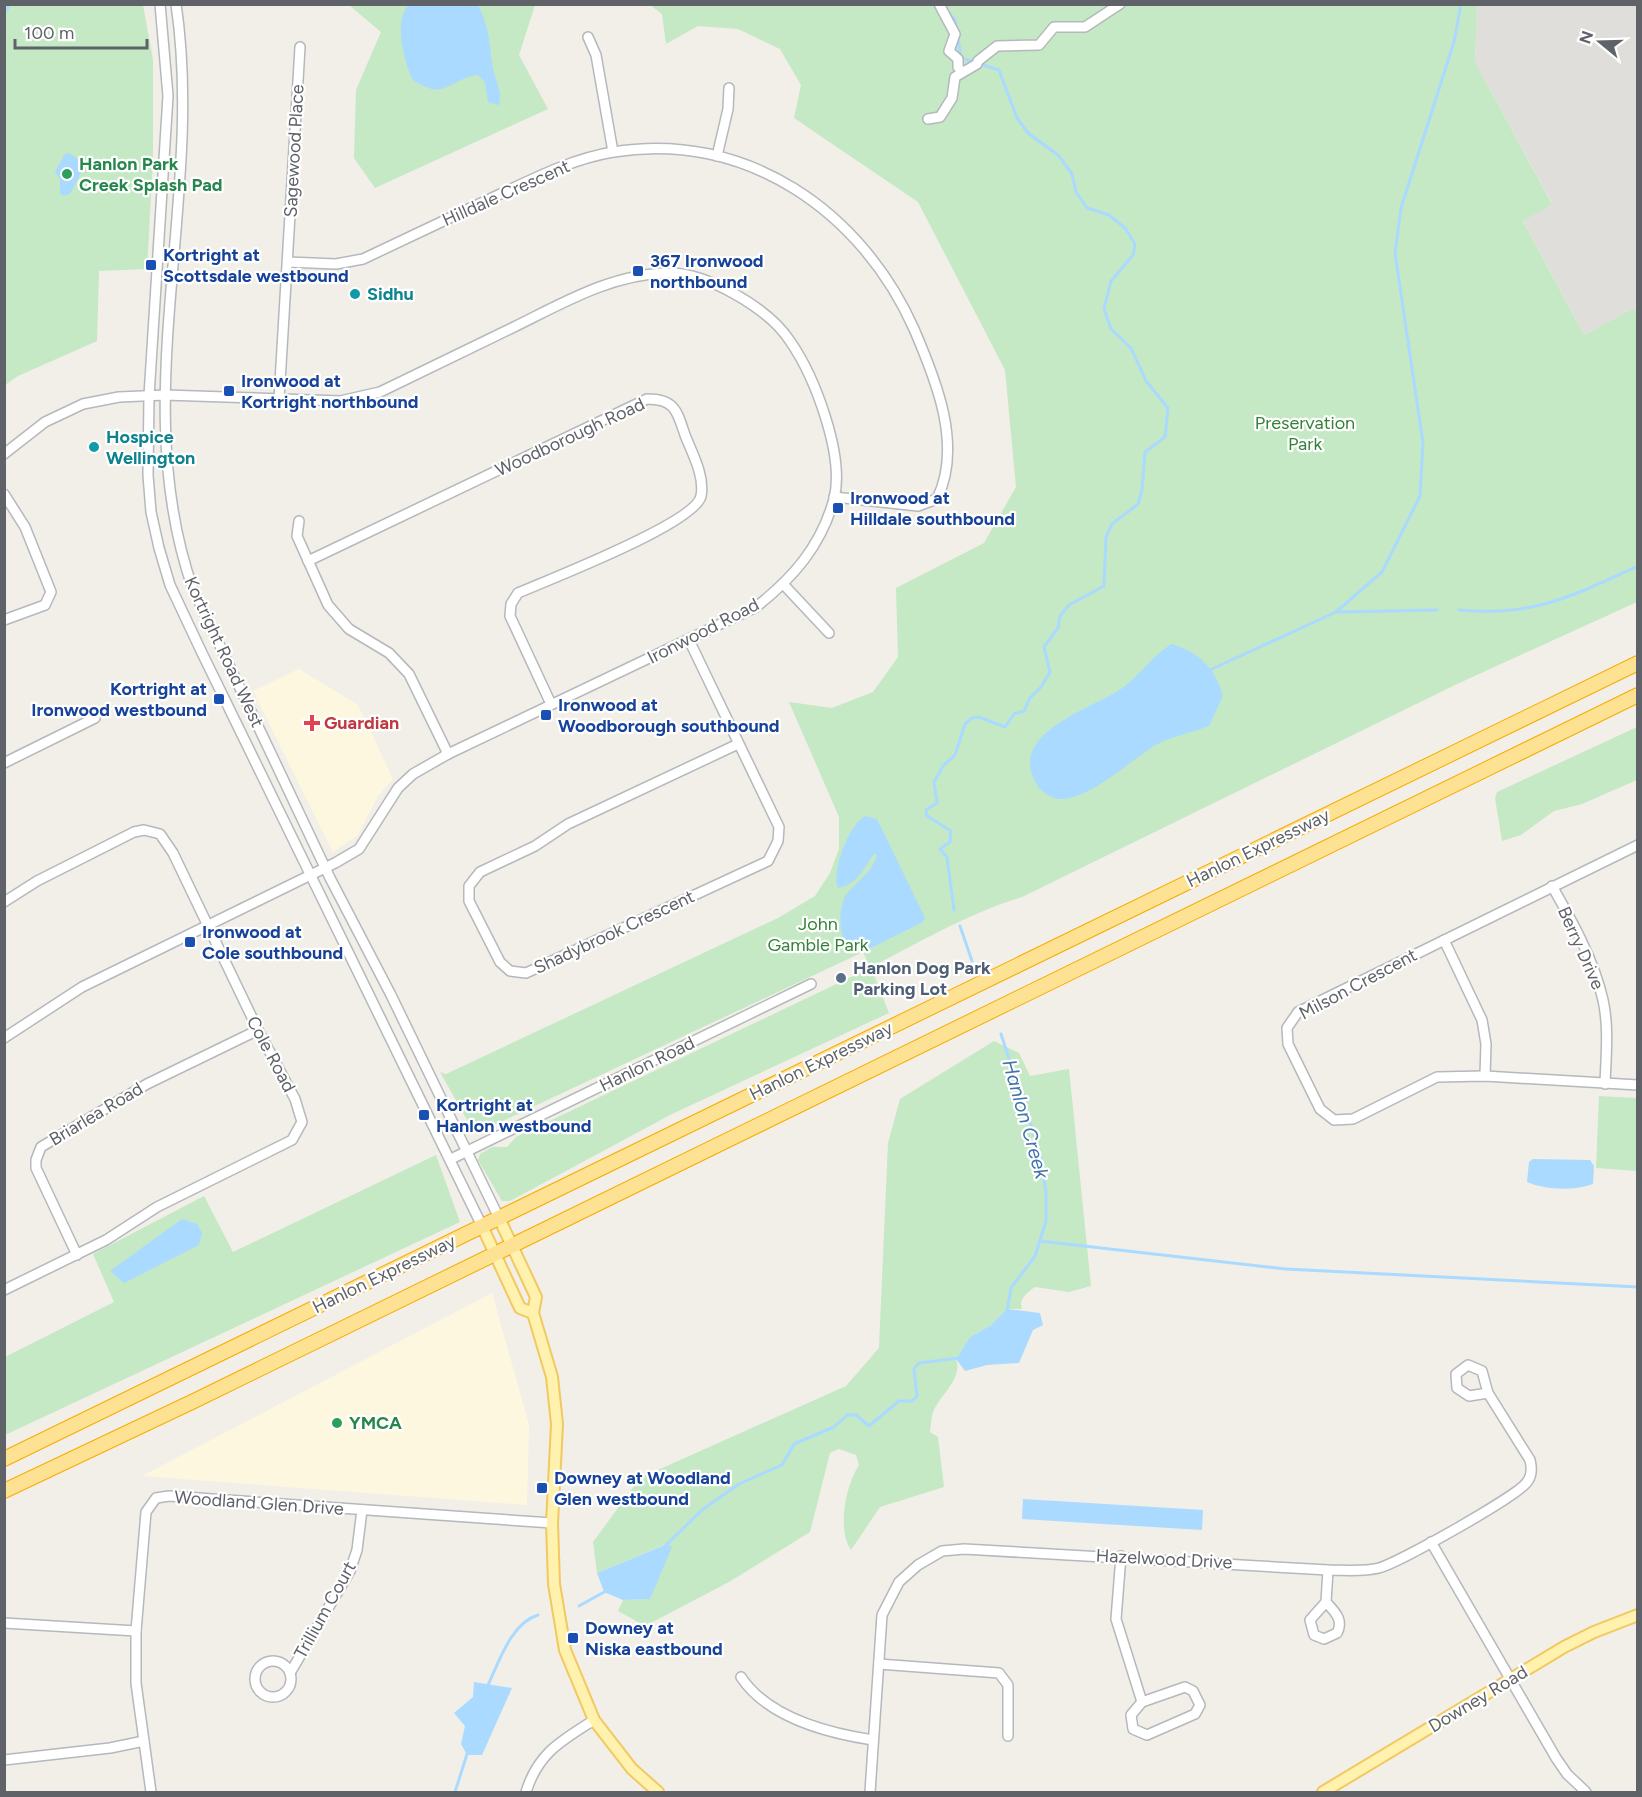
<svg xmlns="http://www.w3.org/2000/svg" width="1642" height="1797" viewBox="0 0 1642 1797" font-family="Figtree,sans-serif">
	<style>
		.commercial { fill: #fef7e0 }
		.industrial { fill: #e0deda }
		.green { fill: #c5e8c5 }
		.water { fill: #aadaff }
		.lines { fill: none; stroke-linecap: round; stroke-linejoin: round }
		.stream { stroke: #aadaff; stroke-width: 3 }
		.minor-casing { stroke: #b5b8bc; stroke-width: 12 }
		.major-casing { stroke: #f2c960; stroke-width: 14 }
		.highway-casing { stroke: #f9ab00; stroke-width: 16 }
		.minor { stroke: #fff; stroke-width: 9 }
		.major { stroke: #fff2af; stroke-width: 10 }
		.highway { stroke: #fde293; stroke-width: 14 }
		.leisure-dot { fill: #2e9e5b; stroke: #fff; stroke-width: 2 }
		.transit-dot { fill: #1a4fb4; stroke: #fff; stroke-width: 2 }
		.culture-dot { fill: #0f9aa8; stroke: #fff; stroke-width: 2 }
		.health-dot { fill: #e0444e; stroke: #fff; stroke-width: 2 }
		.service-dot { fill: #5c6f8a; stroke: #fff; stroke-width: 2 }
		.labels { text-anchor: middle; stroke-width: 4.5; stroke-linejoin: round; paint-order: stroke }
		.street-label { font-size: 18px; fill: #5f6368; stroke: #fff }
		.leisure-label { font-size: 18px; font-weight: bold; fill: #27864d; stroke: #fff; text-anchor: start }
		.transit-label { font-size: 18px; font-weight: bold; fill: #164399; stroke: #fff; text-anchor: start }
		.culture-label { font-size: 18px; font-weight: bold; fill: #0d838f; stroke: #fff; text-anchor: start }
		.park-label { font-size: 18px; fill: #348238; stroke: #fff }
		.health-label { font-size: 18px; font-weight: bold; fill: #be3a42; stroke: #fff; text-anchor: start }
		.service-label { font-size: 18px; font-weight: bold; fill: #4e5e75; stroke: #fff; text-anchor: start }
		.water-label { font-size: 20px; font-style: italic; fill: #4174aa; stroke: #fff }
	</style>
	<rect width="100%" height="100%" fill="#f1efe8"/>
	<g class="commercial">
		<path d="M299,669L358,705L393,779L378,796L358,835L333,852L253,691Z"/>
		<path d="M492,1293L529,1425L527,1505L142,1476Z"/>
	</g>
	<path class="industrial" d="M1477,5H1637V315L1634,308L1584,335L1523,220L1552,203L1475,62Z"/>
	<g class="green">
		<path d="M4,5H143L153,60V160L147,269L99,271L97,341L18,376L5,385Z"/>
		<path d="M349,5H535L519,55L548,109L375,188L354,158L356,90L381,32Z"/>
		<path d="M650,5H1477L1475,62L1552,204L1523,221L1584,335L1634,308L1637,315V602L1455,685L1022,897C969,913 920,942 871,967L889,1013L672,1114L510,1201H502L478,1160L480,1154L492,1147H507L516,1137L870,968L863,952L475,1134L440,1072L446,1074L778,918L815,896L830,873L839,849V817L789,702L832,708L873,692L898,657L896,588L984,543L1016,487L1005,370L918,202L794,118L801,85L780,49L738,29L698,26L666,44L662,14Z"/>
		<path d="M1637,727V780L1582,804L1554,811L1521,835L1502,841L1495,798L1497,792Z"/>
		<path d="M994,1041L1019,1053L1030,1076L1069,1069L1091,1286L1069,1292L1035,1287C1027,1293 1018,1299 1022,1309H1007L991,1325L970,1337L956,1359C963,1379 940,1395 933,1412C931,1418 931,1426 930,1432L938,1437L944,1487L880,1507L851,1550C837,1529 845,1487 859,1465L856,1455L839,1449L830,1453L810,1532L729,1582L645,1626L618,1611L623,1600L650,1599L666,1544L597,1573L593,1542L640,1478L846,1386L879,1348L888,1143L900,1099Z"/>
		<path d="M1599,1096L1637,1098V1171L1596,1168Z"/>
		<path d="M436,1155L460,1222L5,1435V1357L114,1302L93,1254L204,1196L233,1252Z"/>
	</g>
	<g class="water">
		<path d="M409,5H478C490,28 489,44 493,68C495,81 503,92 499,105L488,102L485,82L478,75C448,79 446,102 413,80C404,62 393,20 409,5Z"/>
		<path d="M69,153L82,162L84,167L70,194L63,196L60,193V179L55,172L64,155Z"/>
		<path d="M1172,644C1200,653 1215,668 1223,696L1209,726C1191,733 1171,736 1154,746C1129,762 1093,796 1064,799C1053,800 1042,793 1037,785C1005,734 1091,709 1121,689C1141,675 1152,655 1172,644Z"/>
		<path d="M865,816L877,819L925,918L923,922L863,952L851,953C839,943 837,908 846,895C857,881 872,873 877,855L874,854C864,868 857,885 838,888C831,871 849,825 865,816Z"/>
		<path d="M1533,1159L1590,1160L1594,1166L1593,1184C1575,1191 1545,1190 1527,1182L1529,1162Z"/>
		<path d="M182,1219L197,1224L202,1233L199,1245L124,1283L110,1271Z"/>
		<path d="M1007,1309L1040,1313L1043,1325L1033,1330L1019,1363L987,1365L965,1371L956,1359L970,1337L991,1325Z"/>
		<path d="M1023,1499L1203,1510L1202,1530L1022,1519Z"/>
		<path d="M667,1544L672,1547L650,1599L623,1600L604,1592L597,1573Z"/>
		<path d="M474,1682L512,1688L482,1755H467L461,1744L465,1726L454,1713L473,1697Z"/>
	</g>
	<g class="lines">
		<g class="stream">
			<path d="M946,10L955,20L957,30"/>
			<path d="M4,14L10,4"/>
			<path d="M1459,610C1533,617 1573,596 1638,566"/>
			<path d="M1338,612L1437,610"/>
			<path d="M1212,669L1336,612L1382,572L1420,496L1423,443L1395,253L1401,208L1454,42L1461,4"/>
			<path d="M954,910L947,857L940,849L950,842L951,831L927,816L926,810L937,803L934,782L943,766L955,755L965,724L972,718L979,717L1005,727L1014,714L1024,711L1030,698L1041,687L1050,672L1044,647L1058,628L1060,616L1069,605L1104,586L1106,537L1112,524L1138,504L1142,490L1145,452L1165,437L1168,408L1146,381L1131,348L1111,329L1104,309L1111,281L1133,255L1135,244L1125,228L1109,215L1087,208L1076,192L1072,174L1059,156L1028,133L1017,118L999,70L961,58L958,37"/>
			<path d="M960,926L972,961"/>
			<path d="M1001,1034L1040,1153L1046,1192V1221L1035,1256L1011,1288L1007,1311"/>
			<path d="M1040,1241L1286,1269L1638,1287"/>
			<path d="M665,1546L702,1510L739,1484L782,1465L794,1444L834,1427L847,1415H856L869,1426L899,1401H912L917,1396L914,1369L919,1363L959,1358"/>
			<path d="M579,1606L606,1591"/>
			<path d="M488,1685C499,1662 511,1623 538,1615"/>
			<path d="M455,1792L468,1751"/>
		</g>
		<defs>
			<g id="minor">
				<path d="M160,4L168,96L149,396L148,475L151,512L159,548L170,585L202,653L482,1226"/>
				<path d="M176,4C205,199 126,400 193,589L330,878L391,995L499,1218"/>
				<path d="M939,4L955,34L949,51L958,59V67L962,72"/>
				<path d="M588,37L596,55L613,152"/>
				<path d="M978,61L997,46L1039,45L1054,27H1085L1120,4"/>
				<path d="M928,119L940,117L952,98L955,77L977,64"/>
				<path d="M717,156L728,109L729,88"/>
				<path d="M288,262L336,264L363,259C407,238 450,218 494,197C533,179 571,159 613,152C746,130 862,212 914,329C936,380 963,446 937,499L918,506L834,497"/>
				<path d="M279,399L300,47"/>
				<path d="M4,454L45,422L83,404L119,397L165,395L340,401L380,392C425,370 470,348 514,327C563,303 612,274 667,273C707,272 768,308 790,341C815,377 845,456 834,499C821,546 793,578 756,607L448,754L413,774L398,788L359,849L335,863L82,987L4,1038"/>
				<path d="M4,494L25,527L51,592L45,605L4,620"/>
				<path d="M299,521L297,536L328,605L349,629L389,653L409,674L448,754"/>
				<path d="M308,561L647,399C675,399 677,411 685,435C692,453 705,476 701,496C696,523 548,580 518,593L511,604L510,616L551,704"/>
				<path d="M784,585L829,633"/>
				<path d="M689,640L779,827L778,841L768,861L526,973L510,971L500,962L469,901V886L480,872L535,846L568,824L738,744"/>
				<path d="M4,763L95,718"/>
				<path d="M1638,845L1298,1012L1287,1028L1288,1044L1320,1109L1334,1120L1353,1119L1437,1077L1485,1076L1638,1085"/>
				<path d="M1552,886C1572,921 1594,960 1603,1000C1609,1027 1606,1056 1605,1084"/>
				<path d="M4,902L37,881L134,832L144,830L160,834L173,853L258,1030L295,1099L302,1122L292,1140L157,1207L106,1240L4,1290"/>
				<path d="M1444,940L1482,1020L1486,1044L1485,1076"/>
				<path d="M451,1159L811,984"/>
				<path d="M77,1255L36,1168V1160L41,1147L147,1084L258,1030"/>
				<path d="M1468,1365L1482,1371L1488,1393L1469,1396L1457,1388L1456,1374Z"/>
				<path d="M1431,1542L1556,1758L1567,1774L1586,1792"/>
				<path d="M1121,1556L1116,1619L1142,1702"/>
				<path d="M1326,1602C1335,1612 1344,1620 1337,1633L1324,1639L1314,1635L1310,1620L1326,1602L1328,1570"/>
				<path d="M4,1623L136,1631"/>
				<circle cx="273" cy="1679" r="18"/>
				<path d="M879,1664L999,1673L1008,1685V1736"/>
				<path d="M290,1673L350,1571L357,1550L362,1510"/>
				<path d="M741,1677C768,1718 827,1733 873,1740"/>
				<path d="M1185,1687L1193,1691L1200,1705L1195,1714L1147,1735L1133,1729L1131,1715L1142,1702Z"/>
				<path d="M4,1760L110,1748L144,1741"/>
				<path d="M151,1792L136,1683V1631L146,1512L156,1498L169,1496L552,1523"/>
				<path d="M526,1792C538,1753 561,1741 594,1720"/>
				<path d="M870,1792L882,1615L899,1582L918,1565L942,1551L964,1549L1328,1570C1345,1570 1363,1572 1379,1568C1398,1563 1518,1496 1527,1482C1532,1476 1532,1468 1530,1460L1488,1393"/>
			</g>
			<g id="major">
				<path d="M499,1218L536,1297L533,1313L552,1377L557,1424L552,1523L554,1584L565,1650L594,1720L632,1769L658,1792"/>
				<path d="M482,1226L520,1308L533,1313"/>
				<path d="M1323,1792L1564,1647L1594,1632L1638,1615"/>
			</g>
			<g id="highway">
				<path d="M4,1459L1638,663"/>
				<path d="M4,1491L194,1401L1638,695"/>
			</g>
		</defs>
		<use href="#minor" class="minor-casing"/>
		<use href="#major" class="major-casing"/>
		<use href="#highway" class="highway-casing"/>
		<use href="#minor" class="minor"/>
		<use href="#major" class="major"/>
		<use href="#highway" class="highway"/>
	</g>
	<g class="leisure-dot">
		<circle cx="67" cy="174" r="6"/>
		<circle cx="337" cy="1423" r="6"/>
	</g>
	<g class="transit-dot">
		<rect x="145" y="259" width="12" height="12" rx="3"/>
		<rect x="632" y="265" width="12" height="12" rx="3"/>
		<rect x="223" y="385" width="12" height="12" rx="3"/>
		<rect x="832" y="502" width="12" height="12" rx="3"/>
		<rect x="213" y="693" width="12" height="12" rx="3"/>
		<rect x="540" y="709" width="12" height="12" rx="3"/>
		<rect x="184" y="936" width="12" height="12" rx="3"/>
		<rect x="418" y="1109" width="12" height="12" rx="3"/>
		<rect x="536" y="1482" width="12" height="12" rx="3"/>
		<rect x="567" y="1632" width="12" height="12" rx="3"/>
	</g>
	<g class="culture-dot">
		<circle cx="355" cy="294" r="6"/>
		<circle cx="94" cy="447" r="6"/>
	</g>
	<path class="health-dot" d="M309 714h6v6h6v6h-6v6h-6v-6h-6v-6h6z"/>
	<circle class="service-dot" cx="841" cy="978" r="6"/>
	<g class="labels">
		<g class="street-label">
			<text transform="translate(294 151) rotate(-87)" y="6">Sagewood Place</text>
			<text transform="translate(506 193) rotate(-24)" y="6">Hilldale Crescent</text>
			<text transform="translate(570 437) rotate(-25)" y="6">Woodborough Road</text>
			<text transform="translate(703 631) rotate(-27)" y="6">Ironwood Road</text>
			<text transform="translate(224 652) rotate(65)" y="6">Kortright Road West</text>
			<text transform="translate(1258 848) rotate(-26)" y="6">Hanlon Expressway</text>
			<text transform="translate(614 932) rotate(-25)" y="6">Shadybrook Crescent</text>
			<text transform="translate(1581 948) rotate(66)" y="6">Berry Drive</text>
			<text transform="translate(1358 984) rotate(-28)" y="6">Milson Crescent</text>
			<text transform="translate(271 1054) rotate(62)" y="6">Cole Road</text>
			<text transform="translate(821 1061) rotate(-26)" y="6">Hanlon Expressway</text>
			<text transform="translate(647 1064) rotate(-26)" y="6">Hanlon Road</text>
			<text transform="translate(96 1114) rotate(-31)" y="6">Briarlea Road</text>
			<text transform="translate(384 1274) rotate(-26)" y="6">Hanlon Expressway</text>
			<text transform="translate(259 1503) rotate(4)" y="6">Woodland Glen Drive</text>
			<text transform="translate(1164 1559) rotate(3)" y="6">Hazelwood Drive</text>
			<text transform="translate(325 1610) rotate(-61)" y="6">Trillium Court</text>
			<text transform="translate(1478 1699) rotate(-31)" y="6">Downey Road</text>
		</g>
		<g class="leisure-label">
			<text x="79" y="170">Hanlon Park<tspan x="79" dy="21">Creek Splash Pad</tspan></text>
			<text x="349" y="1429">YMCA</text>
		</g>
		<g class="transit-label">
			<text x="163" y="261">Kortright at<tspan x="163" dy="21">Scottsdale westbound</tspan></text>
			<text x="650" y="267">367 Ironwood<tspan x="650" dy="21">northbound</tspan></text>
			<text x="241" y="387">Ironwood at<tspan x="241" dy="21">Kortright northbound</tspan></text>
			<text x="850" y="504">Ironwood at<tspan x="850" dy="21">Hilldale southbound</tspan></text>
			<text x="207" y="695" text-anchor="end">Kortright at<tspan x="207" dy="21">Ironwood westbound</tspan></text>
			<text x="558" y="711">Ironwood at<tspan x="558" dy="21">Woodborough southbound</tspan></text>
			<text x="202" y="938">Ironwood at<tspan x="202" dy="21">Cole southbound</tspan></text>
			<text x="436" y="1111">Kortright at<tspan x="436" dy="21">Hanlon westbound</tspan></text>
			<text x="554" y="1484">Downey at Woodland<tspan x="554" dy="21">Glen westbound</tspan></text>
			<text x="585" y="1634">Downey at<tspan x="585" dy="21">Niska eastbound</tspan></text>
		</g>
		<g class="culture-label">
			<text x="367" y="300">Sidhu</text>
			<text x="106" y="443">Hospice<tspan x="106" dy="21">Wellington</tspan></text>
		</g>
		<g class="park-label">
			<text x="1305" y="429">Preservation<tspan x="1305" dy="21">Park</tspan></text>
			<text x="818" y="930">John<tspan x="818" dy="21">Gamble Park</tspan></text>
		</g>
		<g class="health-label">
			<text x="324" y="729">Guardian</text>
		</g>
		<g class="service-label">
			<text x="853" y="974">Hanlon Dog Park<tspan x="853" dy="21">Parking Lot</tspan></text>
		</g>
		<g class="water-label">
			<text transform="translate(1026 1119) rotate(74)" y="7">Hanlon Creek</text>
		</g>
	</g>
	<rect width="1642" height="1797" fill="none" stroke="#5f6368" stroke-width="12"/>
	<g transform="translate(1600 42) rotate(289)" stroke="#ffffff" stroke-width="4.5" paint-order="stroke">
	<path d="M0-4.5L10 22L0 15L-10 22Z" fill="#5f6368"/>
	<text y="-9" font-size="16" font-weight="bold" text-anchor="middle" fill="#5f6368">N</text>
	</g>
	<path d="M15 39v9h132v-9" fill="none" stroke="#5f6368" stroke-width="3"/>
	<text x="24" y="39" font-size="18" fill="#5f6368" stroke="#ffffff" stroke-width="4.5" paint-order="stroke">100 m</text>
</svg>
